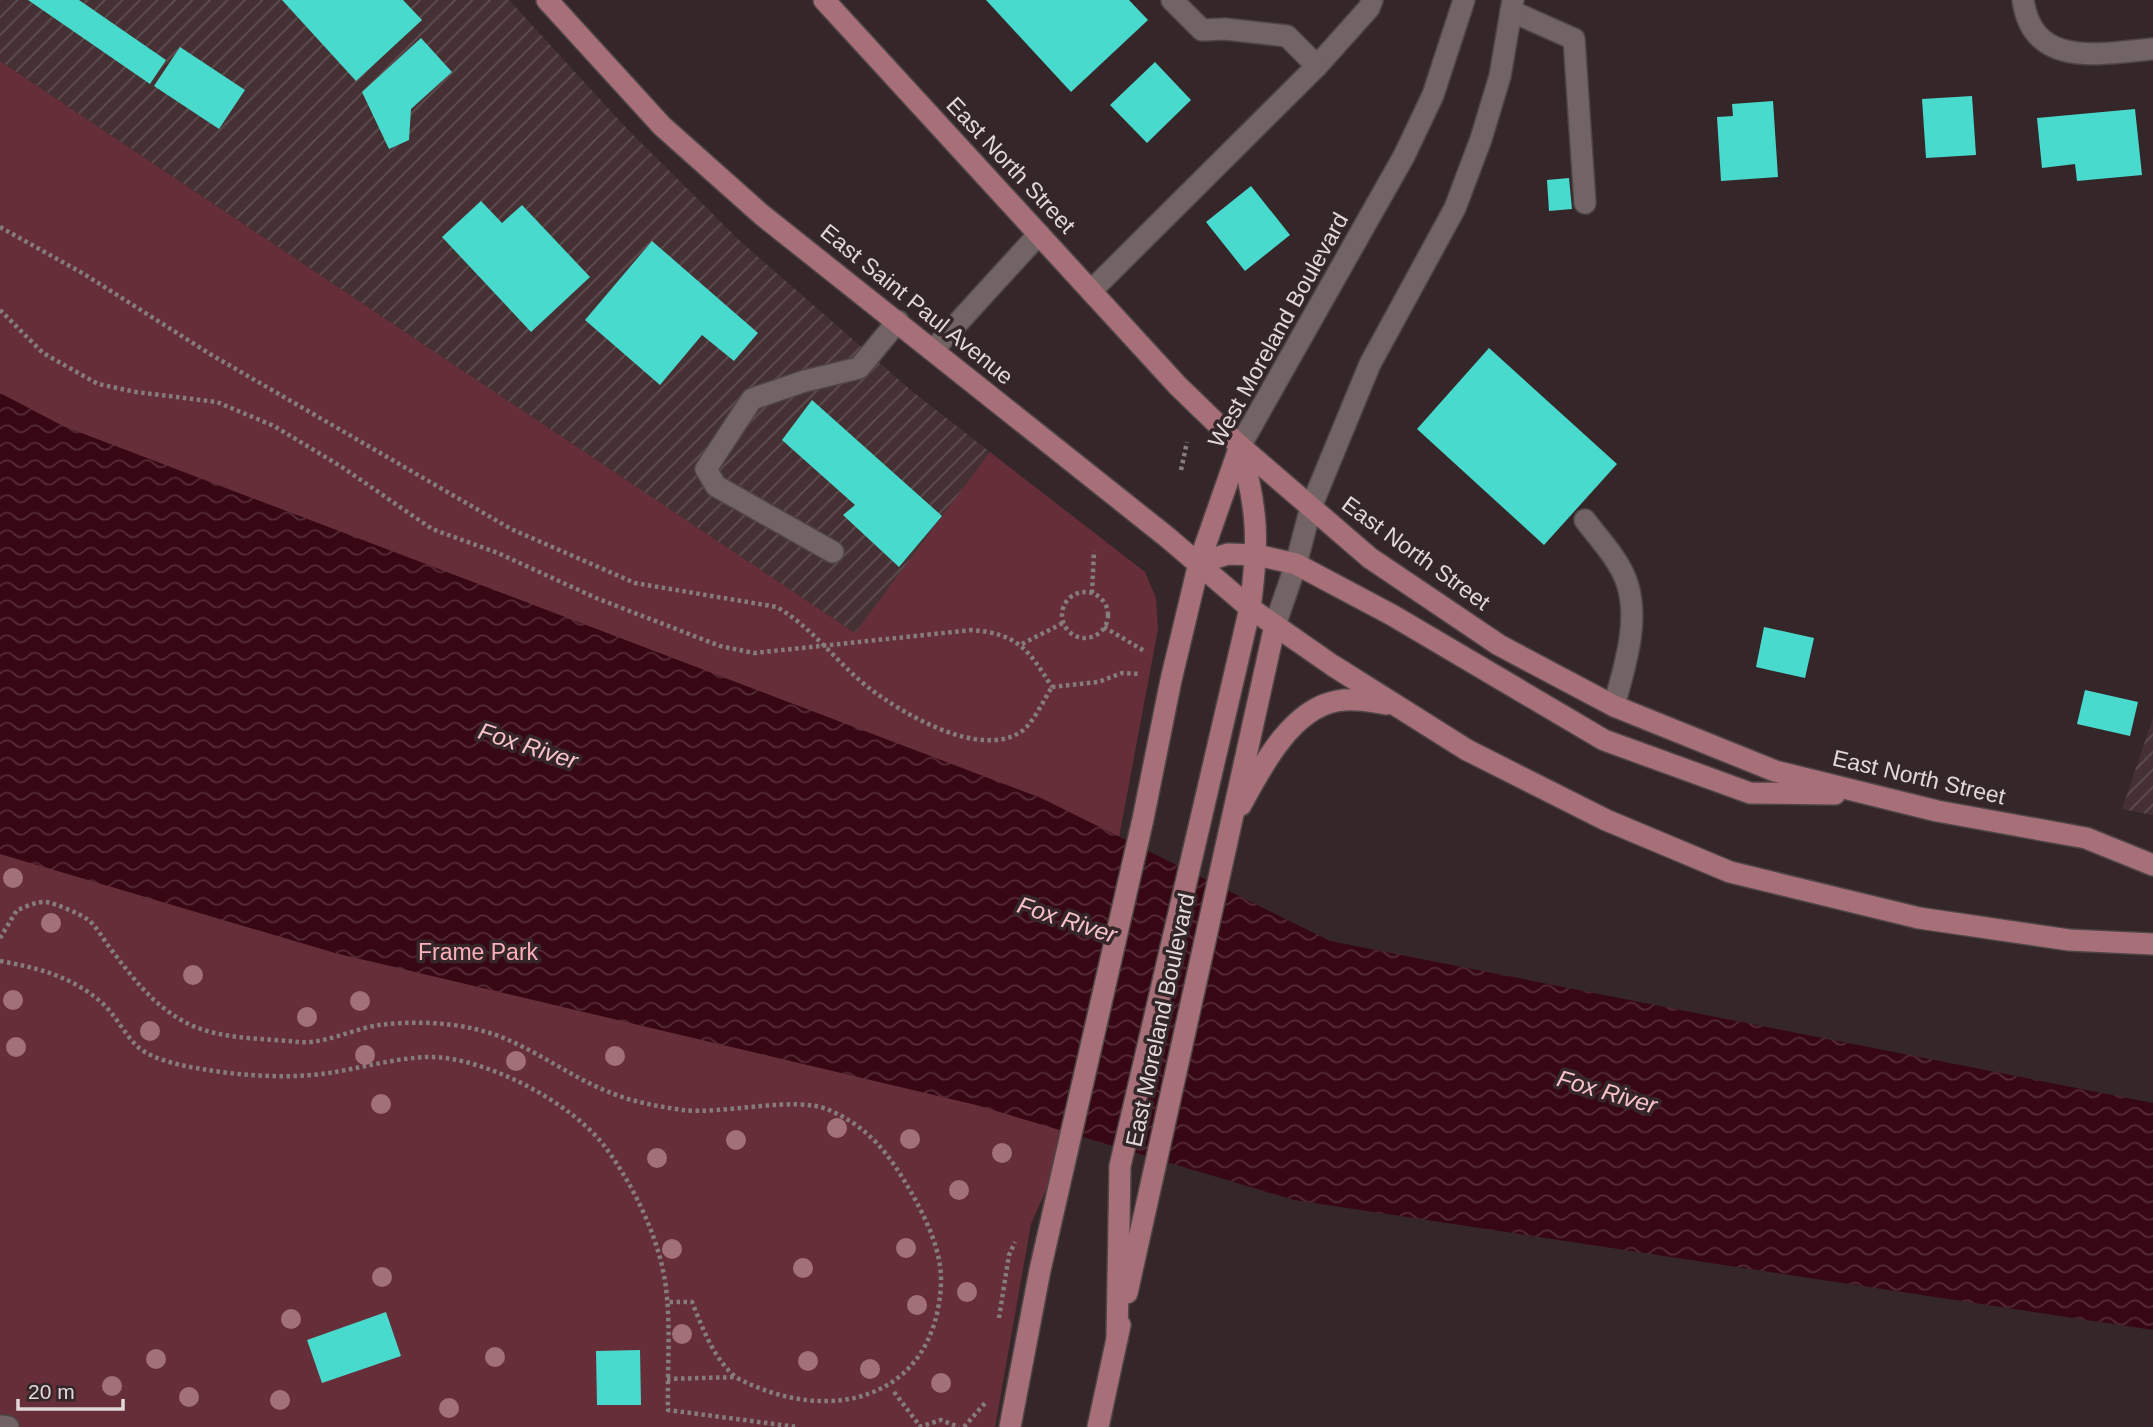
<svg xmlns="http://www.w3.org/2000/svg" width="2153" height="1427" viewBox="0 0 2153 1427" font-family="Arial,sans-serif">
	<style>
		.industrial { fill: url(#industrial-furrows) }
		.green { fill: #662e39 }
		.water { fill: url(#water-waves) }
		.building { fill: #49dace }
		.lines { fill: none; stroke-linecap: round; stroke-linejoin: round }
		.minor-casing { stroke: #4f4446; stroke-width: 24 }
		.major-casing { stroke: #4f4446; stroke-width: 24 }
		.path { stroke: #877c7d; stroke-width: 4.5; stroke-dasharray: 3.5 3.5; stroke-linecap: butt }
		.minor { stroke: #726364; stroke-width: 21 }
		.major { stroke: #a76f78; stroke-width: 21 }
		.tree { fill: #a27178 }
		.labels { text-anchor: middle; stroke-width: 7; stroke-linejoin: round; paint-order: stroke }
		.street-label { font-size: 23px; fill: #e1d8d9; stroke: #352729 }
		.park-label { font-size: 23px; fill: #fcaeb9; stroke: #352729 }
		.water-label { font-size: 24px; font-style: italic; fill: #f7c2c9; stroke: #352729 }
	</style>
	<defs>
		<pattern id="industrial-furrows" width="10" height="10" patternUnits="userSpaceOnUse" patternTransform="scale(1.75)"><rect width="10" height="10" fill="#453134"/><path d="M-1 1l2-2M0 10L10 0M9 11l2-2" fill="none" stroke="#604e51"/></pattern>
		<pattern id="water-waves" width="16" height="10" patternUnits="userSpaceOnUse" patternTransform="scale(1.75)"><rect width="16" height="10" fill="#370814"/><path d="M0 5q4-4 8 0t8 0" fill="none" stroke="#542b36"/></pattern>
	</defs>
	<rect width="100%" height="100%" fill="#352729"/>
	<g class="industrial">
		<path d="M0,0H509L628,130L740,241L913,392L990,452L856,634L0,61Z"/>
		<path d="M2153,718V815L2122,809Z"/>
	</g>
	<path class="green" d="M0,61L855,633L990,452L1145,572L1156,598L1158,629L1058,1163L1031,1224L995,1427H0Z"/>
	<path class="water" d="M0,393L63,426L1041,798L1330,941L2153,1103V1330L1294,1200L976,1105L335,953L0,854Z"/>
	<g class="building">
		<path d="M28,0H79L166,60L150,84Z"/>
		<path d="M282,0H403L422,20L356,81Z"/>
		<path d="M986,0H1129L1148,20L1071,92Z"/>
		<path d="M421,38L452,72L411,109L409,140L389,149L362,92Z"/>
		<path d="M180,47L245,90L219,129L154,86Z"/>
		<path d="M1155,62L1191,100L1147,143L1110,105Z"/>
		<path d="M1972,96L1976,155L1926,158L1922,99Z"/>
		<path d="M1773,101L1778,177L1721,181L1717,117L1733,116L1732,104Z"/>
		<path d="M2135,109L2142,175L2077,181L2075,164L2042,168L2037,118Z"/>
		<path d="M1569,178L1572,209L1549,211L1547,180Z"/>
		<path d="M1251,186L1290,235L1245,271L1206,222Z"/>
		<path d="M481,201L502,223L522,205L590,277L531,332L442,237Z"/>
		<path d="M652,241L758,333L734,361L702,335L660,385L585,320Z"/>
		<path d="M1489,348L1617,464L1544,545L1417,429Z"/>
		<path d="M812,400L942,516L899,567L843,515L855,505L782,440Z"/>
		<path d="M1764,627L1814,638L1805,678L1756,667Z"/>
		<path d="M2085,690L2138,702L2130,736L2077,724Z"/>
		<path d="M386,1312L401,1356L322,1383L307,1340Z"/>
		<path d="M640,1350L641,1405H597L596,1351Z"/>
	</g>
	<g class="lines">
		<defs>
			<g id="minor">
				<path d="M2023,0C2033,70 2102,53 2153,49"/>
				<path d="M1511,11L1574,39L1585,203"/>
				<path d="M1317,66L1369,8L1372,0"/>
				<path d="M1091,291L1317,66L1287,36L1225,29L1202,30L1172,0"/>
				<path d="M933,350L1039,234"/>
				<path d="M1240,446L1404,156L1433,95L1464,0"/>
				<path d="M1585,520C1599,539 1619,559 1627,583C1640,622 1624,668 1614,706"/>
				<path d="M833,552L716,486L706,469L752,399L805,381L859,368L898,321"/>
				<path d="M1275,625L1296,564L1311,507L1370,364L1455,208L1481,139L1500,76L1513,0"/>
				<path d="M0,1426L8,1427"/>
			</g>
			<g id="major">
				<path d="M547,0L662,126L762,215L1167,537L1250,608L1332,665L1467,750L1606,820L1730,872L1919,918L2069,940L2153,944"/>
				<path d="M824,0L1178,386L1240,446L1370,558L1499,645L1614,706L1775,771L1937,811L2086,838L2153,865"/>
				<path d="M1199,563L1228,554L1257,555L1296,564L1392,615L1604,740L1750,793L1835,794"/>
				<path d="M1241,805C1261,768 1291,709 1337,701C1353,698 1370,701 1386,704"/>
				<path d="M1127,1293L1275,625"/>
				<path d="M1117,1339L1120,1166L1250,608C1259,543 1258,509 1240,446"/>
				<path d="M1010,1427L1040,1270L1143,819L1171,680L1199,563L1240,446"/>
				<path d="M1098,1427L1120,1325"/>
			</g>
		</defs>
		<use href="#minor" class="minor-casing"/>
		<use href="#major" class="major-casing"/>
		<g class="path">
			<path d="M0,227L84,274L210,354L511,529L635,583L777,607C813,628 837,663 869,688C903,714 981,760 1022,731C1034,722 1044,699 1052,687"/>
			<path d="M0,310L43,353L98,384L136,392L217,402L274,426L342,467L432,529L498,553L596,598L720,646L754,653L972,630C1018,634 1028,649 1052,687"/>
			<path d="M1181,470L1187,442"/>
			<circle cx="1085" cy="615" r="23"/>
			<path d="M1092,593L1094,551"/>
			<path d="M1104,627L1146,652"/>
			<path d="M1022,644L1063,623"/>
			<path d="M1052,687L1098,682L1122,673L1141,674"/>
			<path d="M0,938L17,910C26,907 37,901 46,902C57,904 78,913 87,919C96,925 103,939 110,948C132,977 151,1003 183,1021C216,1040 262,1038 299,1042C325,1044 353,1029 379,1025C409,1021 446,1022 475,1029C525,1040 563,1074 609,1092C632,1102 657,1106 682,1110C722,1115 797,1095 829,1110C870,1128 889,1154 911,1192C926,1219 942,1251 941,1283C936,1399 831,1427 737,1378C714,1360 703,1329 692,1302H667"/>
			<path d="M0,961C38,968 71,976 101,1002C116,1015 124,1034 138,1047C153,1060 183,1066 202,1069C242,1076 289,1079 329,1073C361,1068 395,1058 428,1057C484,1056 573,1103 606,1148C635,1188 660,1240 666,1288C671,1328 667,1370 668,1410L797,1427"/>
			<path d="M999,1318L1009,1255L1015,1242"/>
			<path d="M667,1379L736,1377"/>
			<path d="M894,1392L920,1426"/>
			<path d="M919,1427L941,1420L959,1427"/>
			<path d="M964,1427L985,1403"/>
		</g>
		<use href="#minor" class="minor"/>
		<use href="#major" class="major"/>
	</g>
	<g class="tree">
		<circle cx="13" cy="878" r="10"/>
		<circle cx="51" cy="923" r="10"/>
		<circle cx="193" cy="975" r="10"/>
		<circle cx="13" cy="1000" r="10"/>
		<circle cx="360" cy="1001" r="10"/>
		<circle cx="307" cy="1017" r="10"/>
		<circle cx="150" cy="1031" r="10"/>
		<circle cx="16" cy="1047" r="10"/>
		<circle cx="365" cy="1055" r="10"/>
		<circle cx="615" cy="1056" r="10"/>
		<circle cx="516" cy="1061" r="10"/>
		<circle cx="381" cy="1104" r="10"/>
		<circle cx="837" cy="1128" r="10"/>
		<circle cx="910" cy="1139" r="10"/>
		<circle cx="736" cy="1140" r="10"/>
		<circle cx="1002" cy="1153" r="10"/>
		<circle cx="657" cy="1158" r="10"/>
		<circle cx="959" cy="1190" r="10"/>
		<circle cx="906" cy="1248" r="10"/>
		<circle cx="672" cy="1249" r="10"/>
		<circle cx="803" cy="1268" r="10"/>
		<circle cx="382" cy="1277" r="10"/>
		<circle cx="967" cy="1292" r="10"/>
		<circle cx="917" cy="1305" r="10"/>
		<circle cx="291" cy="1319" r="10"/>
		<circle cx="682" cy="1334" r="10"/>
		<circle cx="495" cy="1357" r="10"/>
		<circle cx="156" cy="1359" r="10"/>
		<circle cx="808" cy="1361" r="10"/>
		<circle cx="870" cy="1369" r="10"/>
		<circle cx="941" cy="1383" r="10"/>
		<circle cx="112" cy="1386" r="10"/>
		<circle cx="189" cy="1397" r="10"/>
		<circle cx="280" cy="1400" r="10"/>
		<circle cx="449" cy="1408" r="10"/>
	</g>
	<g class="labels">
		<g class="street-label">
			<text transform="translate(1011 165) rotate(47)" y="8">East North Street</text>
			<text transform="translate(917 304) rotate(39)" y="8">East Saint Paul Avenue</text>
			<text transform="translate(1278 330) rotate(-61)" y="8">West Moreland Boulevard</text>
			<text transform="translate(1416 553) rotate(36)" y="8">East North Street</text>
			<text transform="translate(1919 777) rotate(13)" y="8">East North Street</text>
			<text transform="translate(1160 1020) rotate(-78)" y="8">East Moreland Boulevard</text>
		</g>
		<g class="park-label">
			<text x="478" y="960">Frame Park</text>
		</g>
		<g class="water-label">
			<text transform="translate(528 746) rotate(18)" y="8">Fox River</text>
			<text transform="translate(1067 920) rotate(18)" y="8">Fox River</text>
			<text transform="translate(1607 1092) rotate(16)" y="8">Fox River</text>
		</g>
	</g>
	<path d="M18 1399v10h105v-10" fill="none" stroke="#e1d8d9" stroke-width="3.5"/>
	<text x="28" y="1399" font-size="21" fill="#e1d8d9" stroke="#352729" stroke-width="5" paint-order="stroke">20 m</text>
</svg>
